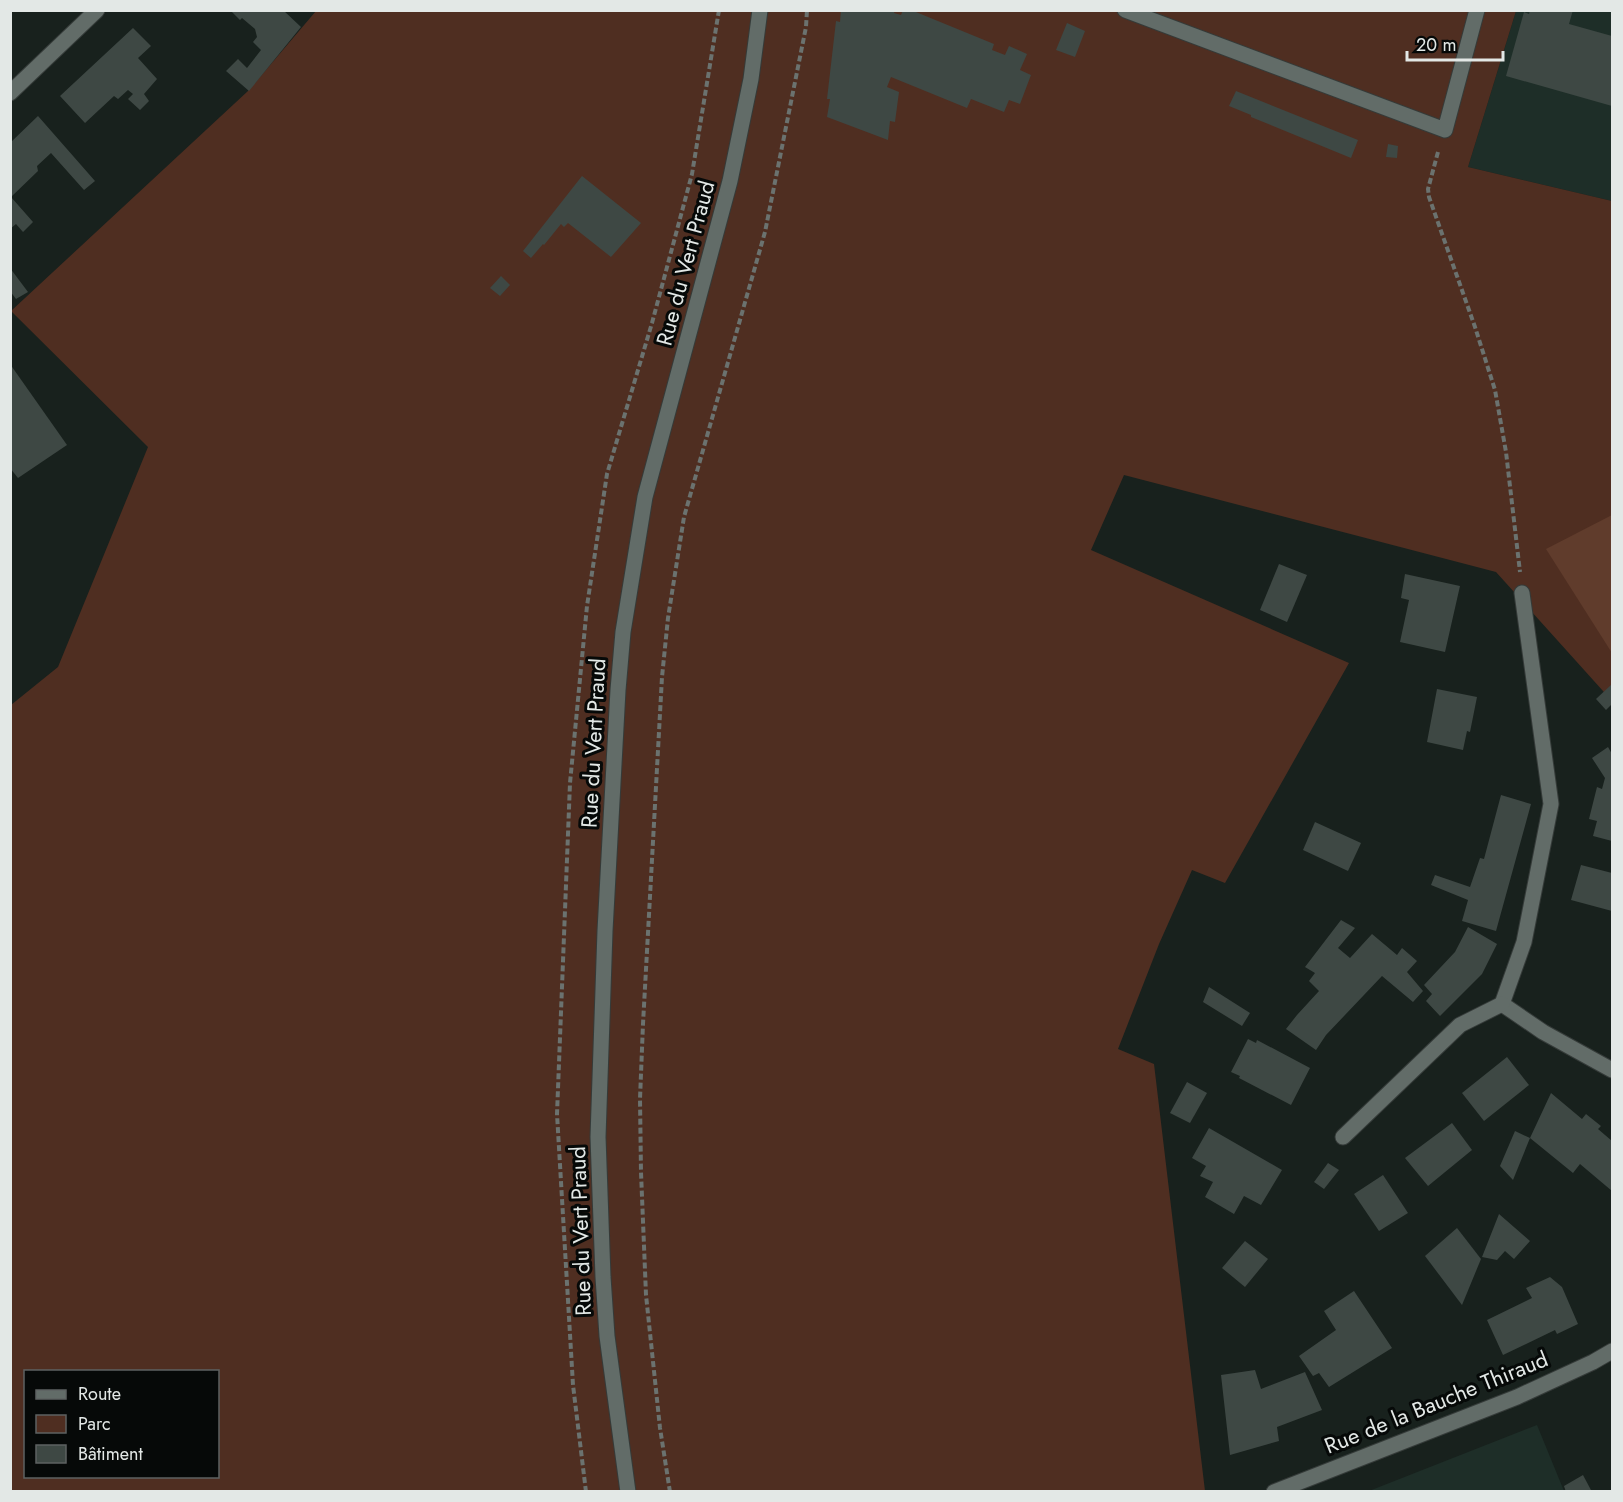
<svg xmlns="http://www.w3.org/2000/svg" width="1623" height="1502" viewBox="0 0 1623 1502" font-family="Jost,sans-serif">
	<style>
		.built { fill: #1e2e28 }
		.green { fill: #4f2e21; fill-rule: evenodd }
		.forest { fill: #603c2c }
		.building { fill: #3e4844 }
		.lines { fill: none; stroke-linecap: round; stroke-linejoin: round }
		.minor-casing { stroke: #353b39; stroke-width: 17 }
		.path { stroke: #6b726f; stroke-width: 4; stroke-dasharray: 6 3; stroke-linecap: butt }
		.minor { stroke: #626c68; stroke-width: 15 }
		.labels { text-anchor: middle; stroke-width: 6; stroke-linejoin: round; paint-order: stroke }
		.street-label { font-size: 22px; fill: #e3e8e6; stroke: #060908 }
	</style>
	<rect width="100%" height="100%" fill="#18211d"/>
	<g class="built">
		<path d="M1516,11H1612V201L1468,167Z"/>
		<path d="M1537,1425L1564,1491H1369Z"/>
	</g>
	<path class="green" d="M316,11H1516L1468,167L1612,201V701L1496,572L1124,475L1091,550L1349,663L1225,883L1192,870L1159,944L1118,1049L1154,1064L1205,1491L253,1492L230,1490V1492H11V705L58,667L148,447L11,311L248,91ZM26,1372H218V1476H26Z"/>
	<path class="forest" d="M1612,515V653L1546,549Z"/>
	<g class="building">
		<path d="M230,10H283L301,27L249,91L226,71L238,59L247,68L261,50L253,42L257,37L255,29L242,18L240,20Z"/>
		<path d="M841,10H895L894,13L901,15L903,10H911L994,44L992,50L1005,55L1009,46L1027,54L1020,70L1031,75L1020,104L1009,100L1004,112L971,99L967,108L891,77L887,87L899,92L895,122L890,121L888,140L827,117L830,99H827L836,21L840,22Z"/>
		<path d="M1530,10H1573L1569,24L1612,36V106L1506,76L1524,12L1529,14Z"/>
		<path d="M1067,23L1085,31L1075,57L1056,50Z"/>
		<path d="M133,28L151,46L138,58L157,79L144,94L149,101L140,110L128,99L133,94L128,90L118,99L114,96L85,123L60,96Z"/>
		<path d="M1236,91L1358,140L1351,158L1251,117V115L1229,106Z"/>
		<path d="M38,116L95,181L84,190L51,153L37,166L38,171L11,197L33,222L23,232L16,224L10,229V143Z"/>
		<path d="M1388,144L1398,146L1397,158L1386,157Z"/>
		<path d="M582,176L641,223L611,257L568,223L564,227L561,224L544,245L543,244L531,258L523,251Z"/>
		<path d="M10,268L28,292L16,299L10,291Z"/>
		<path d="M501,276L510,285L500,296L490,288Z"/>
		<path d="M10,364L67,445L18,478L10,468Z"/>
		<path d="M1279,564L1307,575L1287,622L1260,610Z"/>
		<path d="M1405,574L1460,586L1445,652L1400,642L1409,600L1401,598Z"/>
		<path d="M1612,684V704L1606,710L1596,699Z"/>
		<path d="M1437,689L1477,697L1470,732L1467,731L1463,750L1427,742Z"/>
		<path d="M1608,747L1612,754V841L1593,836L1597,821L1589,819L1597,787L1602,789L1605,778L1592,758Z"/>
		<path d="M1501,795L1531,804L1496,931L1462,921L1468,900L1431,885L1435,875L1470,887L1480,858L1484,859Z"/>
		<path d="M1315,822L1361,843L1348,871L1303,850Z"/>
		<path d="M1581,865L1612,873V911L1571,900Z"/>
		<path d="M1341,920L1355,928L1338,948L1350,958L1372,934L1397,955L1402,948L1417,961L1407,972L1423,991L1413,1002L1382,976L1326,1035L1316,1050L1286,1029L1297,1015L1319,991L1309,981L1315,973L1305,967Z"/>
		<path d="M1468,927L1497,944L1482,974L1440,1016L1426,1001L1432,994L1424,985L1455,952Z"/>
		<path d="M1209,987L1250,1013L1242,1026L1203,1002Z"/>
		<path d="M1248,1039L1256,1043L1257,1040L1310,1068L1291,1105L1239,1078L1240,1076L1231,1072Z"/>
		<path d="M1507,1057L1529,1085L1484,1121L1462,1093Z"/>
		<path d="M1187,1082L1207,1093L1190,1123L1170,1113Z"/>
		<path d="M1551,1093L1582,1119L1586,1114L1601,1126L1598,1129L1612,1141V1191L1580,1164L1573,1173L1530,1138L1513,1180L1500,1166L1515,1131L1530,1138Z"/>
		<path d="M1452,1123L1472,1150L1428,1186L1405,1158Z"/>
		<path d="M1209,1128L1282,1170L1261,1205L1244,1196L1234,1214L1205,1197L1213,1182L1200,1176L1206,1166L1192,1158Z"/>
		<path d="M1328,1163L1339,1170L1324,1189L1314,1182Z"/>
		<path d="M1383,1175L1408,1213L1379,1231L1354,1194Z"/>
		<path d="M1499,1214L1530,1241L1514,1259L1505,1251L1497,1260L1482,1257Z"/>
		<path d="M1457,1228L1481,1259L1462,1305L1425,1256Z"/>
		<path d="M1245,1241L1268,1259L1245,1287L1222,1268Z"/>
		<path d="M1550,1277L1562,1287L1578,1324L1557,1334L1555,1330L1503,1355L1487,1320L1532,1298L1526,1288Z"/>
		<path d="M1354,1291L1392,1348L1329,1387L1319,1373L1313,1376L1299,1356L1336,1330L1324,1311Z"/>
		<path d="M1255,1370L1261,1389L1305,1372L1322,1410L1277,1427L1279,1441L1230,1455L1221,1375Z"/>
		<path d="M1583,1475L1592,1492H1566L1564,1486Z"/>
	</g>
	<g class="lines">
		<defs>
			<g id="minor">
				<path d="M1125,10L1445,130L1477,10"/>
				<path d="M10,93L97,10"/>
				<path d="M1522,593L1551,804L1524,942L1502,1004L1543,1032L1612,1070"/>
				<path d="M1343,1137L1460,1025L1502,1004"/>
				<path d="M628,1492L607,1336L603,1277L598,1137L605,931L618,690L623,632L645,497L730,181L751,79L760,10"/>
				<path d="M1274,1492L1517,1397L1593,1362L1612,1351"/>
			</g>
		</defs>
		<use href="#minor" class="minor-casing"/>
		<g class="path">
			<path d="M1438,152L1428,189L1429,197L1475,327L1495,390L1506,452L1520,572"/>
			<path d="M586,1492L573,1385L557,1114L570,783L587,606L607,474L652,323L692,174L719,10"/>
			<path d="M670,1492L660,1428L646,1295L641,1172L640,1099L643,1024L662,677L668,618L684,517L765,232L806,27L807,10"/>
		</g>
		<use href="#minor" class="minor"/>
	</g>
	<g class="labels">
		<g class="street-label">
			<text transform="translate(685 263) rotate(-75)" y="8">Rue du Vert Praud</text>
			<text transform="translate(593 743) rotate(-87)" y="8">Rue du Vert Praud</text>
			<text transform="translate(580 1231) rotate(-92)" y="8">Rue du Vert Praud</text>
			<text transform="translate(1436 1402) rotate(-22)" y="8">Rue de la Bauche Thiraud</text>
		</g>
	</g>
	<rect width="1623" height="1502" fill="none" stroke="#e3e8e6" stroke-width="24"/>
	<rect x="24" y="1370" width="195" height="108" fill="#060908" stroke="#5e6261" stroke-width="1.5"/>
	<rect x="36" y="1390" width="30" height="9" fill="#626c68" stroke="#5e6261" stroke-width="1.5"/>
	<text x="78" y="1400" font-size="18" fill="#e3e8e6">Route</text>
	<rect x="36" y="1415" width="30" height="18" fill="#4f2e21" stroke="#5e6261" stroke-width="1.5"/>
	<text x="78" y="1430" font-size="18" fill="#e3e8e6">Parc</text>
	<rect x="36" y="1445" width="30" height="18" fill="#3e4844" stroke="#5e6261" stroke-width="1.5"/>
	<text x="78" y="1460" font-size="18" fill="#e3e8e6">Bâtiment</text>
	<path d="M1407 51v9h96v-9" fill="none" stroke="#e3e8e6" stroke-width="3"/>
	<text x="1416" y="51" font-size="18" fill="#e3e8e6" stroke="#060908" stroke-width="4.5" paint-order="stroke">20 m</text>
</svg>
